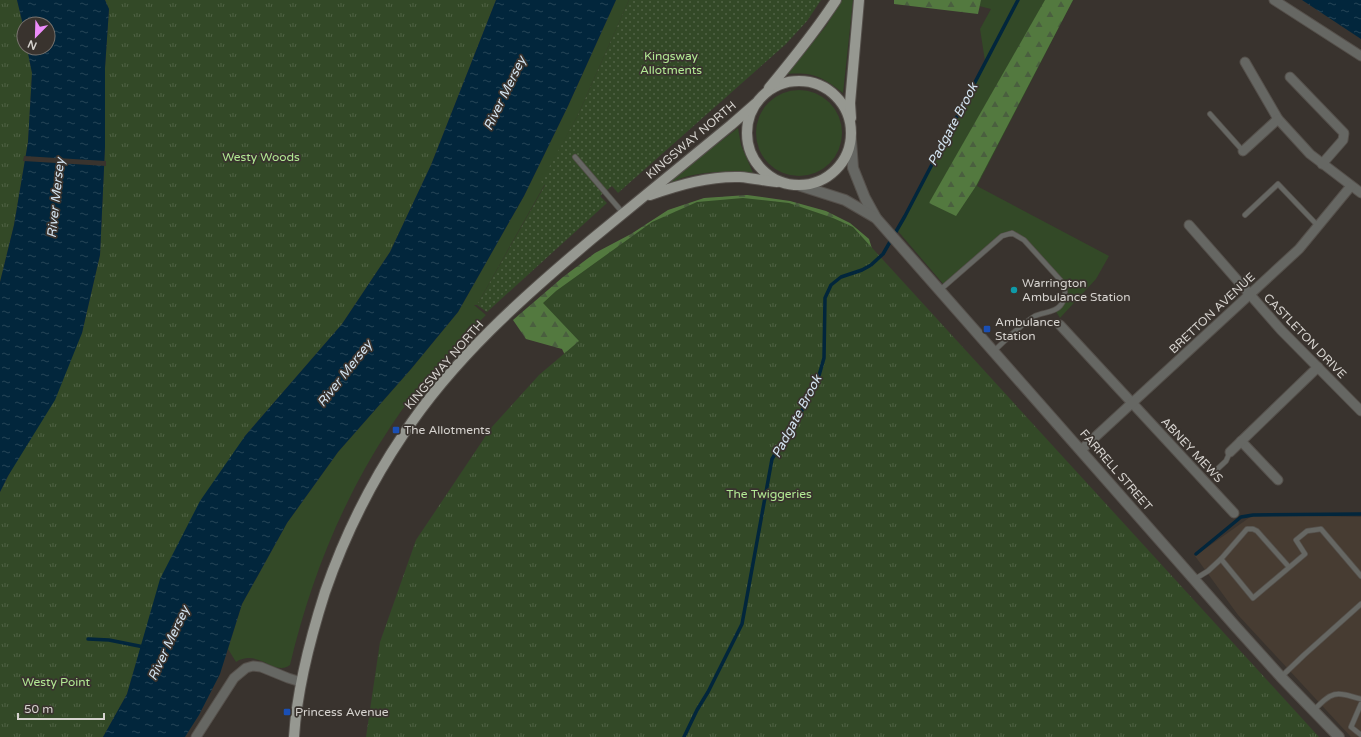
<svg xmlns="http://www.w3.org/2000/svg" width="1361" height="737" viewBox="0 0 1361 737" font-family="'Varela Round',sans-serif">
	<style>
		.built { fill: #473c32 }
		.grass { fill: #334927 }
		.forest { fill: url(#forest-firs) }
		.park { fill: url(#park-tufts) }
		.garden { fill: url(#garden-dots) }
		.water { fill: url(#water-ripples) }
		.pier { fill: #39332e }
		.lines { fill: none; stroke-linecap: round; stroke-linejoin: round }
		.stream { stroke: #02263c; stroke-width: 3.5 }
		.service-casing { stroke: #55504b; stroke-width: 6 }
		.minor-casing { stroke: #55504b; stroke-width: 11 }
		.tertiary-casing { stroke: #55504b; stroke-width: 12 }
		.primary-casing { stroke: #55504b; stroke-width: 12 }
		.service { stroke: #666763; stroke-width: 4.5 }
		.minor { stroke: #666763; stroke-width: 9 }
		.tertiary { stroke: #666763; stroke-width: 10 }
		.primary { stroke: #969891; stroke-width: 10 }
		.culture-dot { fill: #0f9aa8; stroke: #39332e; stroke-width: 1.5 }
		.transit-dot { fill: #1a4fb4; stroke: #39332e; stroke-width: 1.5 }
		.labels { text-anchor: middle; stroke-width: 3.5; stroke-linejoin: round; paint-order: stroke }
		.park-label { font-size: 12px; fill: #b2e994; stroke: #39332e }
		.street-label { font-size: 12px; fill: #d6d3cf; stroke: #39332e }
		.poi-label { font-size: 12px; fill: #d6d3cf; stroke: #39332e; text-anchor: start }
		.water-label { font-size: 13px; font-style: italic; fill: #d2e3f0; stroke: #39332e }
	</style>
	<defs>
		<pattern id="forest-firs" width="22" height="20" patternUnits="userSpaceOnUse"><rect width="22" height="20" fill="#53793f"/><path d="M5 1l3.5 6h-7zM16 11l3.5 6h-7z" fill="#4a5f3f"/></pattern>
		<pattern id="park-tufts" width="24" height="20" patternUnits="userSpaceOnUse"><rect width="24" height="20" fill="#334927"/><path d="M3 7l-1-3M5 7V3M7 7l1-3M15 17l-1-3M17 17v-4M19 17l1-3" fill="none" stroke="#506245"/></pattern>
		<pattern id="garden-dots" width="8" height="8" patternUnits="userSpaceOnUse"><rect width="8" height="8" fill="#334927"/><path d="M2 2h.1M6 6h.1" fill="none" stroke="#506245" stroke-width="1.8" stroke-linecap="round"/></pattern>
		<pattern id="water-ripples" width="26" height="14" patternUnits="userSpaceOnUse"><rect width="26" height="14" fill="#02263c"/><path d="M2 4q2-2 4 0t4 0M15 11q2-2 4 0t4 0" fill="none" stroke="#264557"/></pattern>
	</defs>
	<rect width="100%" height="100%" fill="#39332e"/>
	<path class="built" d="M1253,515L1361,517V737H1351L1238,615L1195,556Z"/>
	<g class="grass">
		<path d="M616,0H629L578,115L542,182L545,184L477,305H474L486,315C452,349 418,385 391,426C343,498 310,580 290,665C275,677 258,648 236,662L228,649L242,604L287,523L338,452L411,369L458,312L524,196L568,106Z"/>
		<path d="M842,0H853L843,93C822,77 814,72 787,74L826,26Z"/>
		<path d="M981,0H1073L977,186L1109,256L1096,279L1060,318L1055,310L1064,300L1063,283L1017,235L1006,234L945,286L897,230L985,61L980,29L991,9L979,6Z"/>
		<circle cx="799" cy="133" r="43"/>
		<path d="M738,128L741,145L753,173C729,171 705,171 682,178C674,181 667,185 659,188L679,171L707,152Z"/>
	</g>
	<g class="forest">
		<path d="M894,0H981L978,14L894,4Z"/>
		<path d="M1045,0H1073L976,186L956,216L929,203Z"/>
		<path d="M747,195L790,201L826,211L850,223L869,239L873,252L588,330L568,361L562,349L526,339L513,320L563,277L595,253L631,234L668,210L704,198Z"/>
	</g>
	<g class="park">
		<path d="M0,0H17L24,29V48H27L32,73L28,142L14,225L0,282Z"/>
		<path d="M105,0H496L431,165L390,252L342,324L245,436L145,633L127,694L103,737H0V492L82,333L100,255L105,147V68L109,9Z"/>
		<path d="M743,198L789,203L833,218L853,227L1319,737H366L380,642L416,540L491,428L539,375L579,341L543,303L556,291L652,222L697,202Z"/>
	</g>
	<path class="garden" d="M629,0H821L807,21L786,44L618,193L612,186L600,196L607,203L487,312L477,305L545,185L541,182L578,115Z"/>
	<g class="water">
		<path d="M17,0H105L109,9L105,68V147L100,255L82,333L55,400L8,476L0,492V282L14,225L28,142L32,73L27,48H48V24H24V29Z"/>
		<path d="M496,0H616L568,106L524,196L458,312L411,369L338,452L287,523L242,604L220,674L199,715L185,737H103L127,694L160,579L200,501L245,436L342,324L390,252L431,165Z"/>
		<path d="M1302,0H1361V39Z"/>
	</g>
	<path class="pier" d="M24,156L106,161V166L23,161Z"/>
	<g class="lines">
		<g class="stream">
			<path d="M1196,554L1241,517L1253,515L1361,514"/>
			<path d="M88,639L109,640L144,647"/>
			<path d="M684,737L697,710L708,692L742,624L772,459L800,414L818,379L824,358L825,298L831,285L841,277L862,270L871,265L883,254L905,216L1018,0"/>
		</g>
		<defs>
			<g id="service">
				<path d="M1210,114L1243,151"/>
				<path d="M575,157L623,213"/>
				<path d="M1245,215L1278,184L1319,227"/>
				<path d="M940,290L1002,236L1012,233L1024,240L1063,283C1066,290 1066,299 1060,306C1054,313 1043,312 1035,316C1020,325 1007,339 994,351"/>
				<path d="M1212,474L1226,461L1230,452"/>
				<path d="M1221,559L1247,529H1253L1257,531L1289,567"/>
				<path d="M1195,579L1208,571L1221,559L1253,598L1305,554L1296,540L1307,531L1321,529L1361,576"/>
				<path d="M1281,677L1304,655L1361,604"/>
				<path d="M1361,704L1351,727L1361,735"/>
				<path d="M1313,711C1333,691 1334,691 1361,699"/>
			</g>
			<g id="minor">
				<path d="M1274,0L1361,56"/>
				<path d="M1245,62L1278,119L1310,154L1361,193"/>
				<path d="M1290,77L1344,133L1343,140L1322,164"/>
				<path d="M1243,151L1278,119"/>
				<path d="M1189,225L1281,330L1361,411"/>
				<path d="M1060,325L1234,513"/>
				<path d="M1241,441L1278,480"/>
				<path d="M1081,450L1299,249L1351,186"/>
				<path d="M1230,452L1318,367"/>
				<path d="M196,737L234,678L246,668L253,666L261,667L288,678L301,682"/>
			</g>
			<g id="tertiary">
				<path d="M851,140L853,168L865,198L876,218L1236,627L1281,677L1339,737"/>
				<path d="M798,185L845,200L876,218"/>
			</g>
			<g id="primary">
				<circle cx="799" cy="133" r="52"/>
				<path d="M769,88C793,59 816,31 836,0"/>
				<path d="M851,118L850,103L859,0"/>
				<path d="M650,195C679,185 709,176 740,177C753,178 765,181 777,182"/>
				<path d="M294,737C297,688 310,639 325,592C344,537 370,484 403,435C453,359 523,297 592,239C638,201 685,163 731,125L755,104"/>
			</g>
		</defs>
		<use href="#service" class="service-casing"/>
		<use href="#minor" class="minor-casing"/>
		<use href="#tertiary" class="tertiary-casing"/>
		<use href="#primary" class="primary-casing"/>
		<use href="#service" class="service"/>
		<use href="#minor" class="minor"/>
		<use href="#tertiary" class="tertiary"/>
		<use href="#primary" class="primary"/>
	</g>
	<circle class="culture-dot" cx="1014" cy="290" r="4"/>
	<g class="transit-dot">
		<rect x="983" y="325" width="8" height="8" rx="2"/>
		<rect x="392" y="426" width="8" height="8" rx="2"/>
		<rect x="283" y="708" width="8" height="8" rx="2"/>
	</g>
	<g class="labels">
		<g class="park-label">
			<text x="671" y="60">Kingsway<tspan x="671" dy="14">Allotments</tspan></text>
			<text x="261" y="161">Westy Woods</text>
			<text x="769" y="498">The Twiggeries</text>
			<text x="56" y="686">Westy Point</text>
		</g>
		<g class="street-label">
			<text transform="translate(691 140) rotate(-40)" y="4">KINGSWAY NORTH</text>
			<text transform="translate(1212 313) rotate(-43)" y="4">BRETTON AVENUE</text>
			<text transform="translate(1305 336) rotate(46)" y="4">CASTLETON DRIVE</text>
			<text transform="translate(444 365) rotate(-49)" y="4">KINGSWAY NORTH</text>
			<text transform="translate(1192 450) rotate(47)" y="4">ABNEY MEWS</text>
			<text transform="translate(1116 470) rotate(49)" y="4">FARRELL STREET</text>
		</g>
		<g class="poi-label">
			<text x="1022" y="287">Warrington<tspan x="1022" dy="14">Ambulance Station</tspan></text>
			<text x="995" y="326">Ambulance<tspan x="995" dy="14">Station</tspan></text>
			<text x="404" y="434">The Allotments</text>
			<text x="295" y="716">Princess Avenue</text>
		</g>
		<g class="water-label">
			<text transform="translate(504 93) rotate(-64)" y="5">River Mersey</text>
			<text transform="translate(952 124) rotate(-62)" y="5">Padgate Brook</text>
			<text transform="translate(55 198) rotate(-84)" y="5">River Mersey</text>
			<text transform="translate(344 373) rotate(-52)" y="5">River Mersey</text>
			<text transform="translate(796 416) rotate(-62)" y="5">Padgate Brook</text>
			<text transform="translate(168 643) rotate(-65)" y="5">River Mersey</text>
		</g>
	</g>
	<g transform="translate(36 36) rotate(203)"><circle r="19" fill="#39332e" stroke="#78736e"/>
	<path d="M0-3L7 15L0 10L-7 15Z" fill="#ed8cf9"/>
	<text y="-6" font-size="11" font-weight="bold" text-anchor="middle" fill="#d6d3cf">N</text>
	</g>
	<path d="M18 713v6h86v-6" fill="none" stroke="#d6d3cf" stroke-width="2"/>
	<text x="24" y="713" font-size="12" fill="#d6d3cf" stroke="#39332e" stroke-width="3" paint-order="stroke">50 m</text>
</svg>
